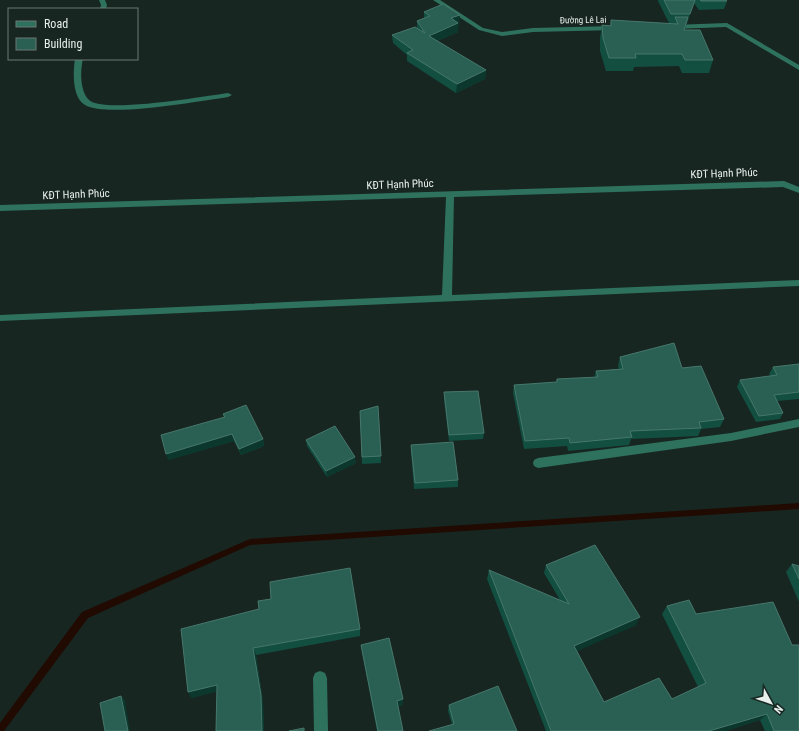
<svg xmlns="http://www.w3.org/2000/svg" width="799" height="731" viewBox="0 0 799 731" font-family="'Roboto Condensed',sans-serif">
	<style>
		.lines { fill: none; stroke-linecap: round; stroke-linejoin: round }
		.stream { fill: #200a01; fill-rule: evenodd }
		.service { fill: #2e725e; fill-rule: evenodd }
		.minor { fill: #2e725e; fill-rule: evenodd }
		.wall { fill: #124f41 }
		.shaded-wall { fill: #0b372c }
		.building { fill: #296053; stroke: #47776b }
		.labels { text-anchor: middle; stroke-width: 3; stroke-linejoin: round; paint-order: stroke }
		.far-street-label { font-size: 9px; fill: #e7f0ec; stroke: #182621 }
		.street-label { font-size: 11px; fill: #e7f0ec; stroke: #182621 }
	</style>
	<rect width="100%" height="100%" fill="#182621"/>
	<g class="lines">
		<path class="stream" d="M799,503V509L250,545L88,618L4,731H0V723L82,612L250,539Z"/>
		<path class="service" d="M320,671L325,673L327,678L328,731H314L313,678L315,673Z"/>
		<g class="minor">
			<path d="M99,0H105L107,5L106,9H100L101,5Z"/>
			<path d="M433,0H440L483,28L502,32L533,28L615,26L618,28L615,30L533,32L502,36L479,30Z"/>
			<path d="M727,23L799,65V70L726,27L673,29L670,27L673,25Z"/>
			<path d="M75,59H83C80,71 80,91 89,100C103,114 206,96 228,93L232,95L228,97C200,101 107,118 85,105C72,97 73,72 75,59Z"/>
			<path d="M784,181L799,187V193L783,187L454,197L452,295L799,280V286L0,321V315L442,295L446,197L0,211V205Z"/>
			<path d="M799,419V427L731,441L538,468L534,466L533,463L534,460L538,458L731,433Z"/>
		</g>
	</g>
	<g class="wall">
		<path d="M658,0H726L727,1L724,9L699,10L694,3L687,23L685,30L713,60L709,73H682L679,66L634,67L633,71H606L600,51V38L602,25L610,26L611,20L674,24V23H669L658,1Z"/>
		<path d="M424,12L459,23H458V32L437,41L486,70L485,79L456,93L407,61V55L393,43L392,35L417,28V21L424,18Z"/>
		<path d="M620,357L682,368L724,419L720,427L701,429L698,436L631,439L629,445L568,451L567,446L524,449L513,393L514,385L556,382L557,379L594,378L596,371L619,369L618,366Z"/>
		<path d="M799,364V399L777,401L783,413L780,419L756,422L737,387L740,380L771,376L769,374L773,367Z"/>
		<path d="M444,392L484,433L483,439L449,441L444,399Z"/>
		<path d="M378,406L381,463L362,464L360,411Z"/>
		<path d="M223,414L263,439L264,446L241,455L234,441L168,460L224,418Z"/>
		<path d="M306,440L356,463L327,477L307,446Z"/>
		<path d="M411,445L458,480V487L414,489L411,451Z"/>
		<path d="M792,564L799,566V602L786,572Z"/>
		<path d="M546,565L636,625L576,651L604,702L672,699L698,687L662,614L667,606L696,614L799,731H765L760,720L725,731H546L487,579L489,570L560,600L544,573Z"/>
		<path d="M181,629H360V636L256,655L263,701L264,731H216L217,691L191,698Z"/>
		<path d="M361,645L403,705L398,706L403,731H377L362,652Z"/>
		<path d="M449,705L517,731L452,724L448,711Z"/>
	</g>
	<g class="shaded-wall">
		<path d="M460,15L458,32L429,44V36L451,18Z"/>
		<path d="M486,70L485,79L456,93L457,84Z"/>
		<path d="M232,434L234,441L168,460L166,454Z"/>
		<path d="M263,439L264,446L241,455L239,449Z"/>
		<path d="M355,457L356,463L327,477L326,471Z"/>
		<path d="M640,617L636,625L571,654L574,646Z"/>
		<path d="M253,648L256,655L263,701L264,731H262Z"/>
		<path d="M217,685L219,691L191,698L188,692Z"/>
		<path d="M121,696L125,700L130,731H128Z"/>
		<path d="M403,699V705L397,707V701Z"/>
		<path d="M767,714L760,720L725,731H709Z"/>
	</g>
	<g class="building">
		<path d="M664,0H695L690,14H671Z"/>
		<path d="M700,0H726L727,1H701Z"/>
		<path d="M443,4L460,15L451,18L458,23L429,36L486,70L457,84L407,53L413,50L392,35L415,27L425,33L417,21L430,16L424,12Z"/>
		<path d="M675,17H688L684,30H700L713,60H685L682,54H635L636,58H609L603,38L602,25L611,26V20L678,24Z"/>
		<path d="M674,343L682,368L701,366L724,419L699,422L701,428L630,431L632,437L570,443L569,438L525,441L514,385L557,382V379L598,377L596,371L623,369L620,357Z"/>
		<path d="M799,364V392L774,395L783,413L759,416L740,380L777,375L773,367Z"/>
		<path d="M478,391L484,433L449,435L444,392Z"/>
		<path d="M246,405L263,439L239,449L232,434L166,454L161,435L225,417L223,414Z"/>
		<path d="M378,406L381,456L362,457L360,411Z"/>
		<path d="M335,426L355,457L326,471L306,440Z"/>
		<path d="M453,442L458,480L415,483L411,445Z"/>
		<path d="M595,545L640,617L574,646L604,702L659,678L672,699L706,683L667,606L689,600L696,614L773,602L792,645H799V731H774L767,714L709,731H551L489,570L569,604L546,565Z"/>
		<path d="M792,564L799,566V579Z"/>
		<path d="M350,568L360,629L253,648L261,695L262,731H216L217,685L188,692L181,629L259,609L258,601L271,599L270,582Z"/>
		<path d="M389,638L403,699L397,701L403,731H378L361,645Z"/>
		<path d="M498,686L517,731H429L454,724L449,705Z"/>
		<path d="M121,696L128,731H105L100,703Z"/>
		<path d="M304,728V731H289Z"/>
	</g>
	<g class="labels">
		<g class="far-street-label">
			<text transform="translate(583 20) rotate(-1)" y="3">Đường Lê Lai</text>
		</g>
		<g class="street-label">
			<text transform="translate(724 173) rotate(-2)" y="4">KĐT Hạnh Phúc</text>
			<text transform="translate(400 184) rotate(-2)" y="4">KĐT Hạnh Phúc</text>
			<text transform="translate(76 194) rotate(-2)" y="4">KĐT Hạnh Phúc</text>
		</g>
	</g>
	<rect x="8" y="8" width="130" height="52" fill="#182621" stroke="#6b7772"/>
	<rect x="16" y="21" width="20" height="6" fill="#2e725e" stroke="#6b7772"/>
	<text x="44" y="28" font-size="12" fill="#e7f0ec">Road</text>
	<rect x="16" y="38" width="20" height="12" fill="#296053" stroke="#6b7772"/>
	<text x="44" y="48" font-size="12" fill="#e7f0ec">Building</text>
	<g transform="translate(771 703) rotate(130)" stroke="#182621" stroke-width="3" paint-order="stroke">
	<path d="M0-3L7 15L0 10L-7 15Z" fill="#e7f0ec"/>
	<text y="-6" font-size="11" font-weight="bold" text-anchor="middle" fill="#e7f0ec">N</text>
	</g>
</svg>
